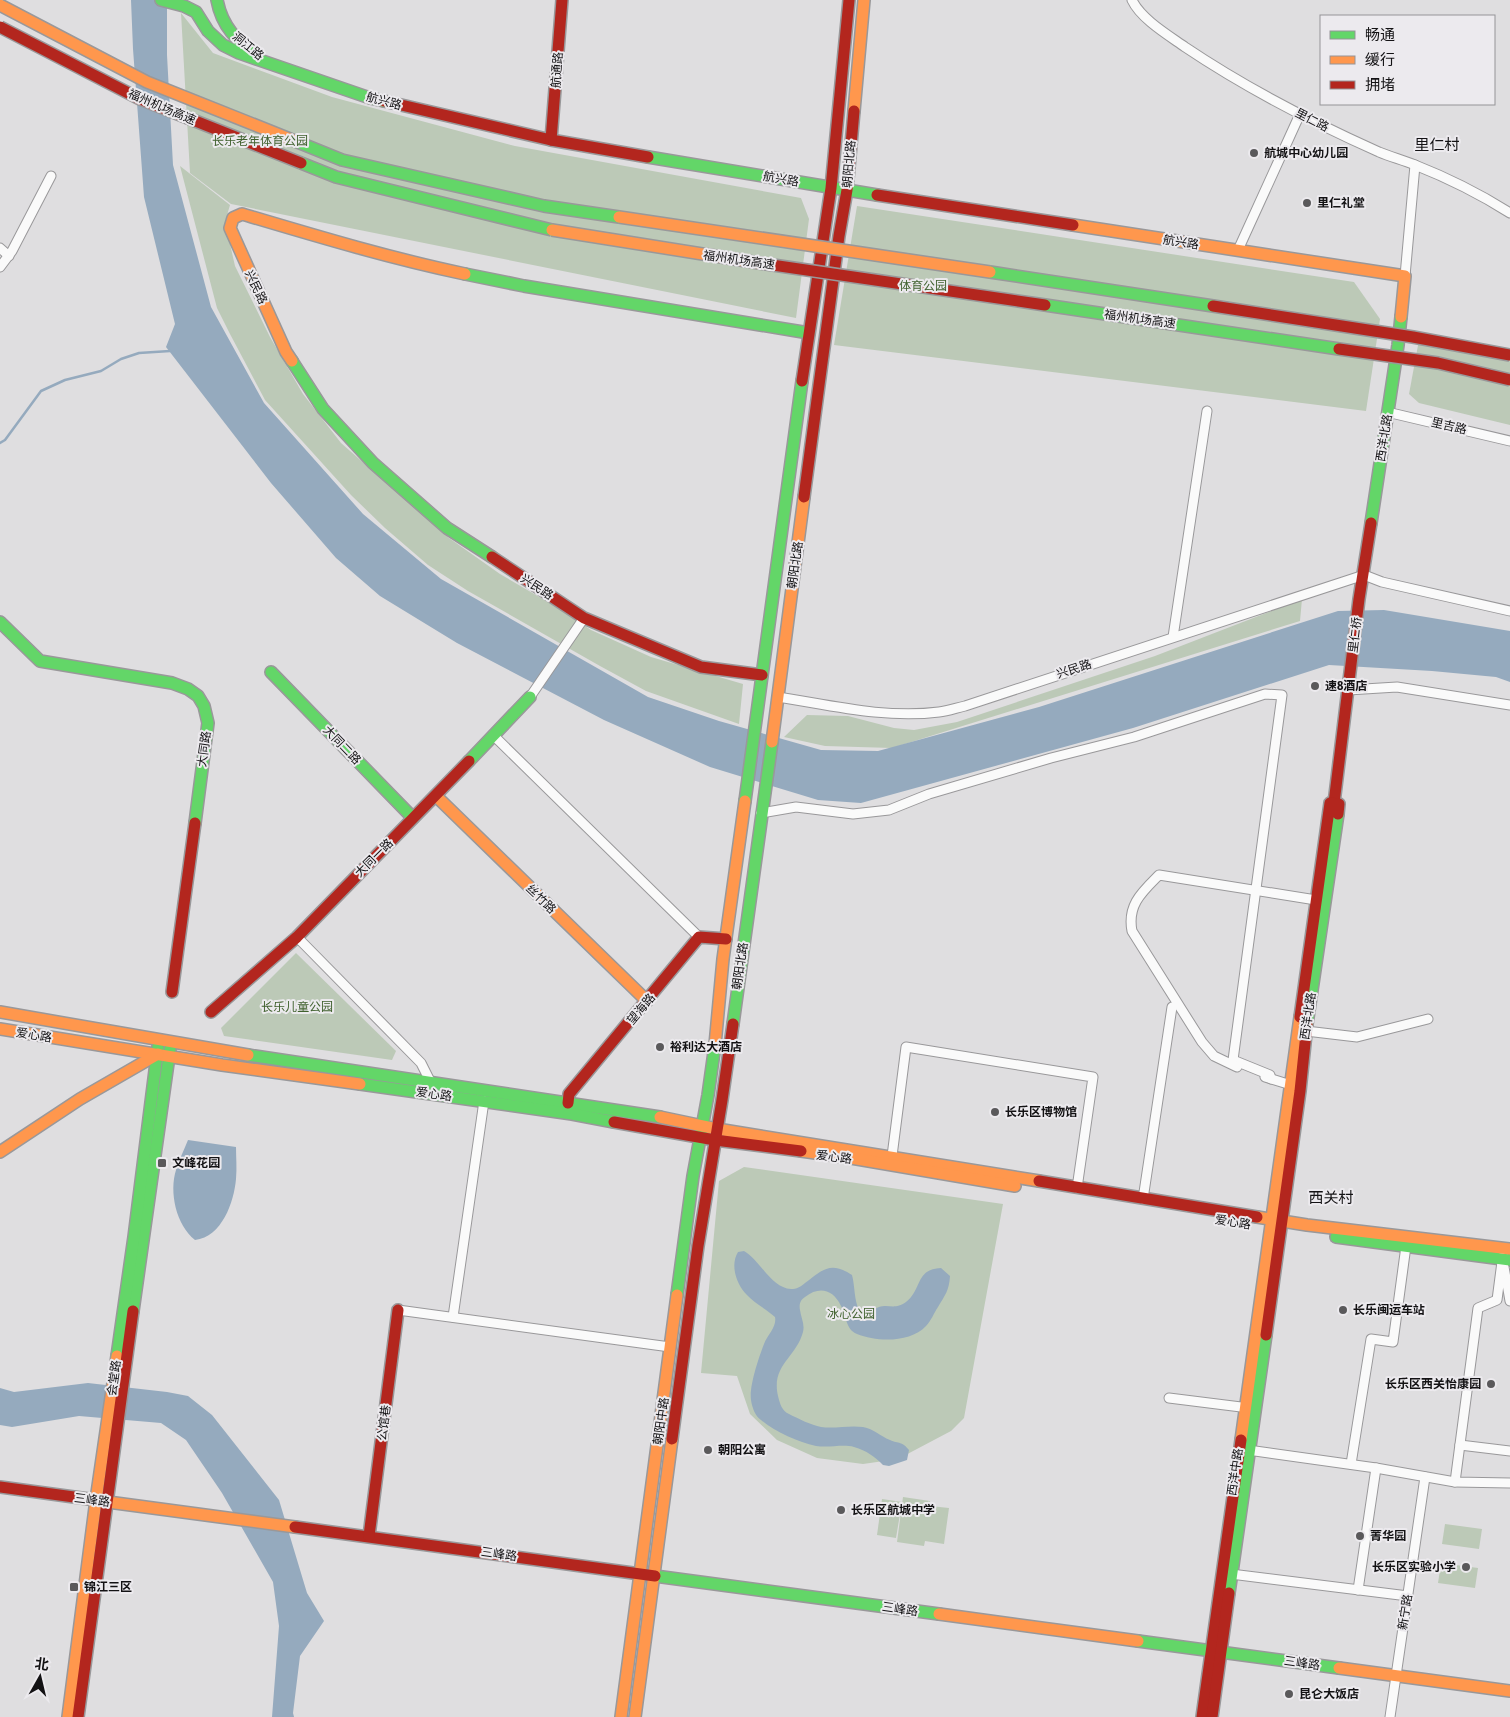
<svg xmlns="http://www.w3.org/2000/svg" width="1510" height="1717" viewBox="0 0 1510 1717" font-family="'Fira Sans Condensed','Noto Sans SC',sans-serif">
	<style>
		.green { fill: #bcc9b7 }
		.water { fill: #95aabe }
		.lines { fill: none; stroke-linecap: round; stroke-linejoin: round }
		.stream { stroke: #95aabe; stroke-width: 2.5 }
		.street-casing { stroke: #99989a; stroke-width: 11 }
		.fast-casing { stroke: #99989a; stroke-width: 14 }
		.slow-casing { stroke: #99989a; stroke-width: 14 }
		.jam-casing { stroke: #99989a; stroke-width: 14 }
		.street { stroke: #fafafa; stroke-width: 9 }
		.fast { stroke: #63d668; stroke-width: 11 }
		.slow { stroke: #ff974d; stroke-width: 11 }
		.jam { stroke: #b3261e; stroke-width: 11 }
		.fast-bridge-casing { stroke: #99989a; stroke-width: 14; stroke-linecap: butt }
		.slow-bridge-casing { stroke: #99989a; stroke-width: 14; stroke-linecap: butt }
		.jam-bridge-casing { stroke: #99989a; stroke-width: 14; stroke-linecap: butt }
		.fast-bridge { stroke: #63d668; stroke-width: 11 }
		.slow-bridge { stroke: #ff974d; stroke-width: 11 }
		.jam-bridge { stroke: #b3261e; stroke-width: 11 }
		.poi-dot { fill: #5a595b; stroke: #eceaee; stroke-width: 2 }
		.labels { text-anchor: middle; stroke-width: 4; stroke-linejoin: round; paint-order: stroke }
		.street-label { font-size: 12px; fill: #131214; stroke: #eceaee }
		.park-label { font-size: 12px; fill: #40612e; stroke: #eceaee }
		.poi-label { font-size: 12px; font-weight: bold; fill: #131214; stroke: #eceaee; text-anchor: start }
		.quarter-label { font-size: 15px; fill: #131214; stroke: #eceaee }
	</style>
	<rect width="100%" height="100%" fill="#dfdee0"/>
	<g class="green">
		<path d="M181,13L213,53L332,97L515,146L801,198L809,219L796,318L231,204L190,173Z"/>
		<path d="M180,166L230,205L225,222L235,266L270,337L303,394L341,443L449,538L500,574L560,609L591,630L651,657L743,684L739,724L646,691L600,666L468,591L428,565L385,528L351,495L265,400L230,334L217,308Z"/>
		<path d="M857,206L1354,282L1380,319L1366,411L834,345Z"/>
		<path d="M1419,340L1510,359V425L1419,403L1409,394Z"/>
		<path d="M1302,599L1300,621L892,748L825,746L784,737L807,715L848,716L894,728L914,730L957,722L1155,656Z"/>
		<path d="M296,953L396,1051L392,1060L224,1036L221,1028Z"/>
		<path d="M744,1167L1003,1204L964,1418L951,1431L898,1459L863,1464L817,1458L777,1440L750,1414L737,1376L701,1373L719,1181Z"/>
		<path d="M903,1497L930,1501V1506L949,1508L944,1544L925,1541L924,1546L897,1542Z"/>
		<path d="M882,1499L902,1502L896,1538L877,1535Z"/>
		<path d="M1445,1524L1482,1529L1479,1549L1442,1544Z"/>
		<path d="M1441,1563L1478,1568L1475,1588L1438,1583Z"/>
	</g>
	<g class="water">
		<path d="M131,0H167V55L173,165L211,307L264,403L363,514L441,579L648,697L719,721L821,750L878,751L1039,707L1338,611L1384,610L1510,631V682L1496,677L1432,671L1329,665L1133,728L861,803L818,800L710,767L604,720L457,643L380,596L336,558L271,483L166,347L175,324L144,197L133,49Z"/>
		<path d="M188,1140L236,1147C236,1157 237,1168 236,1179C234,1202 222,1237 195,1240C176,1225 169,1192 176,1170C179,1160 184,1150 188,1140Z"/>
		<path d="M744,1251C760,1260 771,1288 791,1289C797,1289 800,1287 805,1283C824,1269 830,1261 852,1275C855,1286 854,1300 859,1310L868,1312C872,1311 876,1308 879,1307C889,1304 895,1310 906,1302C922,1290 915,1269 941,1268L950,1276C949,1291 945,1295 938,1307C934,1313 931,1321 926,1326C910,1343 877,1342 857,1334C845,1329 847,1316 841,1306C833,1289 819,1286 805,1297C800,1300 799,1305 800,1310C801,1318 805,1324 803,1332C796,1358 771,1365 778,1396C780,1404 782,1411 789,1414C799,1419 811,1425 821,1427C835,1429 849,1425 863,1427C874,1429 880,1436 890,1440C899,1444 902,1441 909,1450L907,1460L889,1466L883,1465C874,1456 867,1451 854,1447C843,1444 829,1448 816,1446C798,1442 775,1432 761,1420C755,1416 752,1407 751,1400C749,1386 759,1357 764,1344C768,1334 777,1327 775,1317C766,1309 754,1303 747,1295C736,1284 730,1265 738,1252Z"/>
		<path d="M88,1383L167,1392L188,1396L212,1415L279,1500L307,1593L324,1621L300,1656L293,1713L294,1717H272L279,1626L273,1582L222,1493L186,1440L161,1423L79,1416L12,1427L0,1425V1388L14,1392Z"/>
	</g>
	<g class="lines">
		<path class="stream" d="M0,443L5,440L41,391L65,380L101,371L121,359L139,353L170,351"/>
		<defs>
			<g id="street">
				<path d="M1132,0C1141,19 1168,35 1185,47C1246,88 1312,122 1379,152C1391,157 1403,160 1415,165C1448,178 1480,194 1510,213"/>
				<path d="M0,248L9,256"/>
				<path d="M1238,250L1300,114"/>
				<path d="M0,267L12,251L51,176"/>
				<path d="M1405,276L1415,165"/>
				<path d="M1387,412L1510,441"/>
				<path d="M1173,637L1207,411"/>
				<path d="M1348,690L1397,687L1510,705"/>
				<path d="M530,697L584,618"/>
				<path d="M778,697C830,705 885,719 939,712C948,711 956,708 965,706L1364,575L1382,582L1510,611"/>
				<path d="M493,735L699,937"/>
				<path d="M761,813L796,807L853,814L889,810L929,794L1051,758L1134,737L1265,694L1282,695L1233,1060L1270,1075L1271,1079"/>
				<path d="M297,937L421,1063L431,1083"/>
				<path d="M1306,1031L1357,1037L1428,1019"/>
				<path d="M1237,1067L1214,1056L1202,1042L1132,931C1127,905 1142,892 1159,875L1316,900"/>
				<path d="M1265,1077L1291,1085"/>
				<path d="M892,1156L906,1047L1093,1077L1077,1188"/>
				<path d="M1143,1199L1172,1007"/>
				<path d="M1504,1267L1510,1301"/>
				<path d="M398,1310L670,1347"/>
				<path d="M453,1317L484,1101"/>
				<path d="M1169,1398L1249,1408"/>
				<path d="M1460,1445L1510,1451"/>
				<path d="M1248,1450L1376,1468L1455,1482L1510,1483"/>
				<path d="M1351,1464L1371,1339L1393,1342L1406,1246"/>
				<path d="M1455,1482L1478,1308L1497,1300L1503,1254"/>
				<path d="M1231,1574L1408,1596"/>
				<path d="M1358,1590L1376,1468"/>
				<path d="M1390,1717L1425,1477"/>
			</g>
			<g id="fast">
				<path d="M161,0L184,6L196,12L208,31L223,45L239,53L370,98L384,101"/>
				<path d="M217,0C222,27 237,41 258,56"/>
				<path d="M648,157L877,195"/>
				<path d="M465,274L524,286L809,333"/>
				<path d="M292,361L323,409L373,463L447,528L492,557"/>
				<path d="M1371,523L1398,345L1401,317"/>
				<path d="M0,622L40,661L172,683L188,689L198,696L204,706L208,723L195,823"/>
				<path d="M271,672L413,818"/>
				<path d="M469,761L530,697"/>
				<path d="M745,801L802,381"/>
				<path d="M733,1024L772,742"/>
				<path d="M1307,1024L1338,814"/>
				<path d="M248,1055L660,1117"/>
				<path d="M360,1084L572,1114L614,1122"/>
				<path d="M1336,1237L1510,1260"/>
				<path d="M677,1295L693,1176L708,1095L715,1045"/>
				<path d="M133,1311L170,1049"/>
				<path d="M117,1356L134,1237L158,1047"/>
				<path d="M655,1576L939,1614"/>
				<path d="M1229,1593L1266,1335"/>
				<path d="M1138,1641L1339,1668"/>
			</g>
			<g id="slow">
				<path d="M854,111L864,0"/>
				<path d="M1073,225L1405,276L1401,317"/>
				<path d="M292,361L286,352L230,228L233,218L242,214C316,236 389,258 465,274"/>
				<path d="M772,742L804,497"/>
				<path d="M436,796L647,1001"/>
				<path d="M0,1012L248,1055"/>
				<path d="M0,1029L222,1065L360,1084"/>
				<path d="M715,1045L723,959L745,801"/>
				<path d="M660,1117L717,1129L1039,1181"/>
				<path d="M801,1151L851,1158L1015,1186"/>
				<path d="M0,1152L80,1099L158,1054"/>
				<path d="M1257,1217L1307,1225L1510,1249"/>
				<path d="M1241,1440L1300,1017"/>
				<path d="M108,1502L295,1527"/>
				<path d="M939,1614L1138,1641"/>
				<path d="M1339,1668L1510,1691"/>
				<path d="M68,1717L96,1500L117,1356"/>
				<path d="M621,1717L677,1295"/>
				<path d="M635,1717L672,1439"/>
			</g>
			<g id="jam">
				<path d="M384,101L551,140L648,157"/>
				<path d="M551,140L562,0"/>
				<path d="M877,195L1073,225"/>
				<path d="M802,381L831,188L849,0"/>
				<path d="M804,497L839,236L847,190L854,111"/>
				<path d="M492,557L584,618L701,667L762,675"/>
				<path d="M1334,803L1359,599L1371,523"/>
				<path d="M172,992L195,823"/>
				<path d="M211,1012L297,937L469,761"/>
				<path d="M1300,1017L1330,803L1339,804L1338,814"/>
				<path d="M568,1103L569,1094L699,937L726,939"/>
				<path d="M614,1122L715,1140L801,1151"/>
				<path d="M1039,1181L1257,1217"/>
				<path d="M1266,1335L1300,1091L1307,1024"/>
				<path d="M672,1439L698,1246L722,1100L733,1024"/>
				<path d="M0,1487L96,1500"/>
				<path d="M295,1527L655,1576"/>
				<path d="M369,1536L398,1310"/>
				<path d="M78,1717L133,1311"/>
				<path d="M1202,1717L1241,1440"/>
				<path d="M1212,1717L1229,1593"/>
			</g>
		</defs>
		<use href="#street" class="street-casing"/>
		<use href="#fast" class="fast-casing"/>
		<use href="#slow" class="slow-casing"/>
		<use href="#jam" class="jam-casing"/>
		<use href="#street" class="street"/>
		<use href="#fast" class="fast"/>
		<use href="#slow" class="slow"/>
		<use href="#jam" class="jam"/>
		<defs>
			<g id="fast-bridge">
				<path d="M295,141L342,160L544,206L619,217"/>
				<path d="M301,163L336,177L552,230"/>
				<path d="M990,272L1213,306"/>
				<path d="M1045,305L1339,349"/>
			</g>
			<g id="slow-bridge">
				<path d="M0,5L147,82L295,141"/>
				<path d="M619,217L990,272"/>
				<path d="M552,230L759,263"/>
			</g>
			<g id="jam-bridge">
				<path d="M0,27L140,99L301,163"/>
				<path d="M759,263L1045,305"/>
				<path d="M1213,306L1413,337L1510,355"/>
				<path d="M1339,349L1438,363L1510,380"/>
			</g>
		</defs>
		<use href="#fast-bridge" class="fast-bridge-casing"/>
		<use href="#slow-bridge" class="slow-bridge-casing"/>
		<use href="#jam-bridge" class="jam-bridge-casing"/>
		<use href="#fast-bridge" class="fast-bridge"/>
		<use href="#slow-bridge" class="slow-bridge"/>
		<use href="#jam-bridge" class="jam-bridge"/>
	</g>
	<g class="poi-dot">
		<circle cx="1254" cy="153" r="5"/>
		<circle cx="1307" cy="203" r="5"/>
		<circle cx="1315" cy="686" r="5"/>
		<circle cx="660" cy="1047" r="5"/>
		<circle cx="995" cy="1112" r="5"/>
		<rect x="157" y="1158" width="10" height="10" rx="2.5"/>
		<circle cx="1343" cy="1310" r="5"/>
		<circle cx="1491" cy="1384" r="5"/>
		<circle cx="708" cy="1450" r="5"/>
		<circle cx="841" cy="1510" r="5"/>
		<circle cx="1360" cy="1536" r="5"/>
		<circle cx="1466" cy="1567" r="5"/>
		<rect x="69" y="1582" width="10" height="10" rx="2.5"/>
		<circle cx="1289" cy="1694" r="5"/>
	</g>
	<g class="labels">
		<g class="street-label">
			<text transform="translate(248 46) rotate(39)" y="4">洞江路</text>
			<text transform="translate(557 70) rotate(-86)" y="4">航通路</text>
			<text transform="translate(384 101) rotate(15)" y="4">航兴路</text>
			<text transform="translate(162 107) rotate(23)" y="4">福州机场高速</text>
			<text transform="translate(1312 120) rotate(27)" y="4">里仁路</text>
			<text transform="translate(849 164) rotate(-85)" y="4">朝阳北路</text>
			<text transform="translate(781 179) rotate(10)" y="4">航兴路</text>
			<text transform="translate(1181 242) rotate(9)" y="4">航兴路</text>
			<text transform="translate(739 260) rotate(8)" y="4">福州机场高速</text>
			<text transform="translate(256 287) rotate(65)" y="4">兴民路</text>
			<text transform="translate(1140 319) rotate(8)" y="4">福州机场高速</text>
			<text transform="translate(1449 426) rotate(13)" y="4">里吉路</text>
			<text transform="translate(1384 438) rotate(-81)" y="4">西洋北路</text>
			<text transform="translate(795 565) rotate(-82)" y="4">朝阳北路</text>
			<text transform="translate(537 587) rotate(33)" y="4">兴民路</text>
			<text transform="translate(1355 635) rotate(-83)" y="4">里仁桥</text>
			<text transform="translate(1074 669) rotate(-18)" y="4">兴民路</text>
			<text transform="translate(342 745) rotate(46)" y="4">大同二路</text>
			<text transform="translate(204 749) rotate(-82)" y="4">大同路</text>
			<text transform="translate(374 858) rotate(-45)" y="4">大同一路</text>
			<text transform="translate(541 899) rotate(44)" y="4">丝竹路</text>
			<text transform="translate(740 966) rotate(-82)" y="4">朝阳北路</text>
			<text transform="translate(641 1009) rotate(-50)" y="4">望海路</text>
			<text transform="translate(1308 1016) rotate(-82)" y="4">西洋北路</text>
			<text transform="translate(34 1035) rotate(9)" y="4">爱心路</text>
			<text transform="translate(434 1094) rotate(8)" y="4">爱心路</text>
			<text transform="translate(834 1157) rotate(7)" y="4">爱心路</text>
			<text transform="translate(1233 1222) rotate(9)" y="4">爱心路</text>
			<text transform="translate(114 1378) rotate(-82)" y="4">会堂路</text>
			<text transform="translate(661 1421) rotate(-82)" y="4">朝阳中路</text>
			<text transform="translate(384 1423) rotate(-83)" y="4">公馆巷</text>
			<text transform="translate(1235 1472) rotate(-82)" y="4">西洋中路</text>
			<text transform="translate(92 1500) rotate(7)" y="4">三峰路</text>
			<text transform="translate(499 1554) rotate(8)" y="4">三峰路</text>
			<text transform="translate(900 1609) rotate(8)" y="4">三峰路</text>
			<text transform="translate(1405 1612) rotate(-81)" y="4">新宁路</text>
			<text transform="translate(1302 1663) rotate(8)" y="4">三峰路</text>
		</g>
		<g class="park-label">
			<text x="260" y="145">长乐老年体育公园</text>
			<text x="923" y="290">体育公园</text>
			<text x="297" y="1011">长乐儿童公园</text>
			<text x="851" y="1318">冰心公园</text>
		</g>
		<g class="poi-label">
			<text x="1264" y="157">航城中心幼儿园</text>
			<text x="1317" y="207">里仁礼堂</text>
			<text x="1325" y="690">速8酒店</text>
			<text x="670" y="1051">裕利达大酒店</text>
			<text x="1005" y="1116">长乐区博物馆</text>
			<text x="172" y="1167">文峰花园</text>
			<text x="1353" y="1314">长乐闽运车站</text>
			<text x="1481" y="1388" text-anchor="end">长乐区西关怡康园</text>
			<text x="718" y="1454">朝阳公寓</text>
			<text x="851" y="1514">长乐区航城中学</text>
			<text x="1370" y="1540">菁华园</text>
			<text x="1456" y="1571" text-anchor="end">长乐区实验小学</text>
			<text x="84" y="1591">锦江三区</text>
			<text x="1299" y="1698">昆仑大饭店</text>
		</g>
		<g class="quarter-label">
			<text x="1437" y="150">里仁村</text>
			<text x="1331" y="1203">西关村</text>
		</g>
	</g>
	<rect x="1320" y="15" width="175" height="90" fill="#eceaee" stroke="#959497"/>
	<rect x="1330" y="31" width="25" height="8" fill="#63d668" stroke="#959497"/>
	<text x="1365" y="40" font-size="15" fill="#131214">畅通</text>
	<rect x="1330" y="56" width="25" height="8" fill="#ff974d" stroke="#959497"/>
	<text x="1365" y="65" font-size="15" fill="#131214">缓行</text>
	<rect x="1330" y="81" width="25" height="8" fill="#b3261e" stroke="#959497"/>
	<text x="1365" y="90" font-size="15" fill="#131214">拥堵</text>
	<g transform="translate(40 1677) rotate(8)" stroke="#eceaee" stroke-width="4" paint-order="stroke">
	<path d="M0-4L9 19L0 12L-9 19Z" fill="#131214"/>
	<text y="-8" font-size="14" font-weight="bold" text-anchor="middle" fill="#131214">北</text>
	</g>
</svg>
